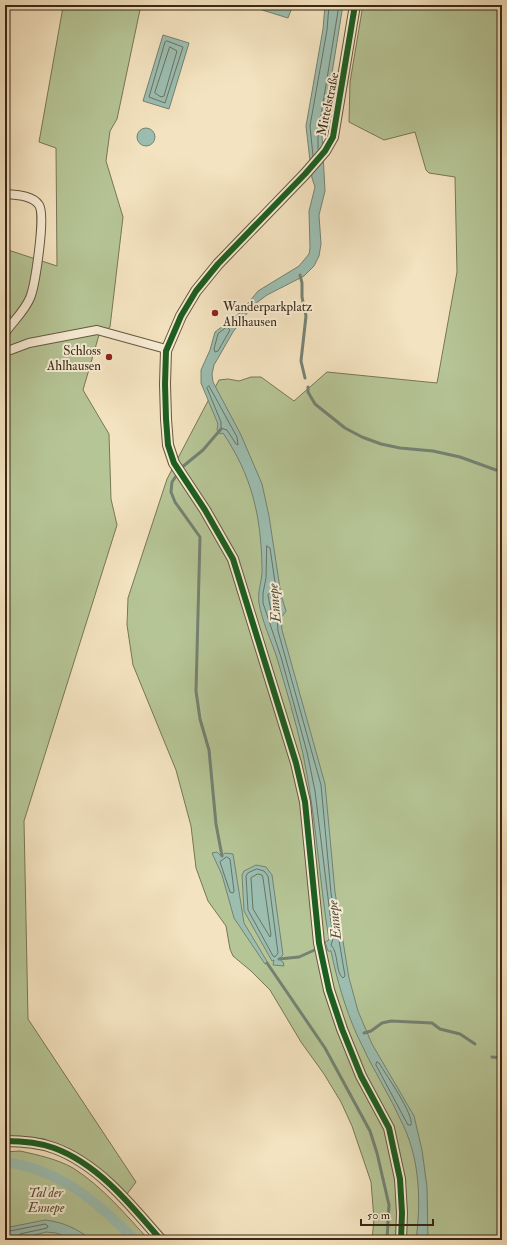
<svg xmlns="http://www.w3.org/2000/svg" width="507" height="1245" viewBox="0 0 507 1245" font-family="'IM FELL Double Pica',serif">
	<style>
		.green { fill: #b6c596; stroke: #787655 }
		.water { fill: #9cbeb1; stroke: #748272 }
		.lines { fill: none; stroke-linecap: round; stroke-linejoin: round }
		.shore { stroke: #6a7362; stroke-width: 1 }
		.stream { stroke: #748272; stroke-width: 3 }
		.canal { stroke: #9cbeb1; stroke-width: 10 }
		.minor-casing { stroke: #68573f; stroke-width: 10 }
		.tertiary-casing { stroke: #68573f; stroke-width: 12 }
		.minor { stroke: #f8edd6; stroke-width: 8 }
		.tertiary { stroke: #f8edd6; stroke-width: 10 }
		.cycleway-casing { stroke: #f8edd6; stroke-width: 8 }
		.cycleway { stroke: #1b5e20; stroke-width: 6 }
		.poi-dot { fill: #8f2418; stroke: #f8edd6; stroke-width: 1.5 }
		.labels { text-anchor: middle; stroke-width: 4; stroke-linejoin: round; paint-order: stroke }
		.street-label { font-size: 13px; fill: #392814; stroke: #f8edd6 }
		.poi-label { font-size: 13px; fill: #392814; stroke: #f8edd6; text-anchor: start }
		.park-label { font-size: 13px; font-style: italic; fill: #584f34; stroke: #f8edd6 }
		.water-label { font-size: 14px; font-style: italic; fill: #524e3b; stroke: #f8edd6 }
	</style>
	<rect width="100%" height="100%" fill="#f4e3c0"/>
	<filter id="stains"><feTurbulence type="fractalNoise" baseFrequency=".005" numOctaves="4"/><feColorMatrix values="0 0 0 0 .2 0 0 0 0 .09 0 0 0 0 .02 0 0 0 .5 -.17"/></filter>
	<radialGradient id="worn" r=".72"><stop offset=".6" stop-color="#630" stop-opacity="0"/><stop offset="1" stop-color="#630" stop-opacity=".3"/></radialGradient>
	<g class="green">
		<path d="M65,5H141L117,119L110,131L106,161L123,217L110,327L99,335L83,390L109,434L111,499L117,525L24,821L28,1019L136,1182L127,1194L70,1151L44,1139L5,1137V331L12,321L5,300V249L57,266L56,148L39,142L63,7Z"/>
		<path d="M363,5H502V1240H372L374,1219L371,1182L352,1126L341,1102L324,1074L301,1042L270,990L251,971L233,956L230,949L226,926L208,901L196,868L191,826L176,770L133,665L127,625L128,598L167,479L219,380L228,379L239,381L251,377H261L294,401L327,372L437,383L457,272L455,177L429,173L426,170L415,132L384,140L349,122L350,82Z"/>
		<path d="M20,1151C38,1155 57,1159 73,1168C103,1187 126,1215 149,1240H5V1152Z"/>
	</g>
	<g class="water">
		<path d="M246,5H293L288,18Z"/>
		<path d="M325,5H343L322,135L325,191L319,215L321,244L319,256L314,266L304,276L267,295L255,304L248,312L233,332L214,365L212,374L213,382L241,435L262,484L269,516L281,595L286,611L281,618L282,630L325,784L335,892L349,978L358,1011L372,1044L414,1116L422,1150L427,1187L428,1240H416C421,1203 420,1162 404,1127C390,1095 371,1067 357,1035C345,1008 337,980 331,951H328L325,942L329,940C319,878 316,816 303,754C296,722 286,689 277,658C271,640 262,621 259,603C257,591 263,579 262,567C261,516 252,476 223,433L220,434L217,430L218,424L201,383V370L210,350L215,332L241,312L258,291L299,266L309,254L310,248L309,211L315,187L312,178L306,126L323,29Z"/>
		<path d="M163,35L189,43L169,109L143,101Z"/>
		<circle cx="146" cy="137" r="9"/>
		<path d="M217,852L221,856L225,853L233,854L244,923L268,963L265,964L234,918L222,875L212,853Z"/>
		<path d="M256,865L266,867L272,875L283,955L279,959L283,962L284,966L273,965L274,960L272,961L244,911L242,875L244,871Z"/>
		<path d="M45,1220C64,1222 77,1229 92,1240H75L56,1233L46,1232L15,1240H5V1228Z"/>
	</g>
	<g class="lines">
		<g class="shore">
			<path d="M167,41L183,47L165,103L149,97L165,42Z"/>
			<path d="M170,47L177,51L164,96L161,97L155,93Z"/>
			<path d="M318,149V134L339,5"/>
			<path d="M313,156L310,126L327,30L329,5"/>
			<path d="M227,327L230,330L218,351L215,352L214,349L218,334Z"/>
			<path d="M209,386L237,437L238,445L236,444L227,430L221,428V422L207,388Z"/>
			<path d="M267,546L270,548L277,596L281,610L277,618L278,631L321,785L331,893L345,976L343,978C335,972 339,953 331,945L333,939L315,791L307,752L281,657L263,603V593L266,578Z"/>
			<path d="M270,593L275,609L273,612L271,611L268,595Z"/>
			<path d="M227,857L230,859L234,891L233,893L230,892L220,862Z"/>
			<path d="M257,869L264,871L268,876L278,953L275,957L273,956L248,910L246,876L248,873Z"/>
			<path d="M258,874L262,875L263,878L271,935L270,937L253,909L251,878Z"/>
			<path d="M377,1062L379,1063C386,1075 414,1114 411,1125H408L376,1065Z"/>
			<path d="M5,1232L45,1224L48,1226L47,1228L20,1234L17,1240"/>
		</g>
		<g class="stream">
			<path d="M300,275L302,283V297L306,316L301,361L305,378"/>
			<path d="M308,387V392L315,404L345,428L362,437L381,444L400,448L433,451L460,457L496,470H502"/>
			<path d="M181,468L203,450L221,429"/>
			<path d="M178,473L172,482L171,492L175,502L200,537L196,691L200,719L209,750L216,824L222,856"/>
			<path d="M279,959L299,957L319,948"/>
			<path d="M267,963L325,1048L370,1131L377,1153L389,1205L387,1240"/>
			<path d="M364,1033L371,1031L382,1023L391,1021L432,1023L440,1029L460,1034L475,1044"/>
			<path d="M492,1057L502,1058"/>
		</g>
		<path class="canal" d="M5,1162C61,1170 96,1201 135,1240"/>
		<defs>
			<g id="minor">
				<path d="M5,194C16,195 32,195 39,205C46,215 35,286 30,298C24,312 13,321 5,333"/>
				<path d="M5,352L29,343L97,330L166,349"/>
			</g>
			<g id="tertiary">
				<path d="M355,5L333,137L325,151L305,174L218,264L196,291L181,316L166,351L165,384L166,419L168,445L174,463L205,510L233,559L296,763L305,802L319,943L329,990L342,1029L361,1076L389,1128L400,1179L402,1213L401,1240"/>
				<path d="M5,1141C21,1141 38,1142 54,1148C98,1164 131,1205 161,1240"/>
			</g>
		</defs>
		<use href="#minor" class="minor-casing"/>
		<use href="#tertiary" class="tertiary-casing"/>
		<use href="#minor" class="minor"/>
		<use href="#tertiary" class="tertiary"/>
		<defs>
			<g id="cycleway">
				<path d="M355,5L333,137L325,151L305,174L218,264L196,291L181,316L166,351L165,384L166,419L168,445L174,463L205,510L233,559L296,763L305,802L319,943L329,990L342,1029L361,1076L389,1128L400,1179L402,1213L401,1240"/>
				<path d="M5,1141C21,1141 38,1142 54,1148C98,1164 131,1205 161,1240"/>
			</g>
		</defs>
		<use href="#cycleway" class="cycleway-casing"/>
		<use href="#cycleway" class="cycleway"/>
	</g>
	<g class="poi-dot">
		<circle cx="215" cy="313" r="4"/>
		<circle cx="109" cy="357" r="4"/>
	</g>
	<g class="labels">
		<g class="street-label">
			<text transform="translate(327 104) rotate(-78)" y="5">Mittelstraße</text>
		</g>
		<g class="poi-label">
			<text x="223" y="311">Wanderparkplatz<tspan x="223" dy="15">Ahlhausen</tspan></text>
			<text x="101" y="355" text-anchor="end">Schloss<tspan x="101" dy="15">Ahlhausen</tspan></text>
		</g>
		<g class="park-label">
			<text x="46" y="1197">Tal der<tspan x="46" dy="15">Ennepe</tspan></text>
		</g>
		<g class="water-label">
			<text transform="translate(274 603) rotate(-95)" y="5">Ennepe</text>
			<text transform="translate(334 920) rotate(-96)" y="5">Ennepe</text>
		</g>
	</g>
	<rect width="507" height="1245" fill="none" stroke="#f4e3c0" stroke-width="20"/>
	<rect x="6" y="6" width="495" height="1233" fill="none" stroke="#392814" stroke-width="2"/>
	<rect x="10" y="10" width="487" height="1225" fill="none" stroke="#392814"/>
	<path d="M361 1219v6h72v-6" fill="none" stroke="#392814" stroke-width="2"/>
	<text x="367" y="1219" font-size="12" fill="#392814" stroke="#f8edd6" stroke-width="3" paint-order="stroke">50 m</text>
	<rect width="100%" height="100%" filter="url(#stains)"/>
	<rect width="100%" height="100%" fill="url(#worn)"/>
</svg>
